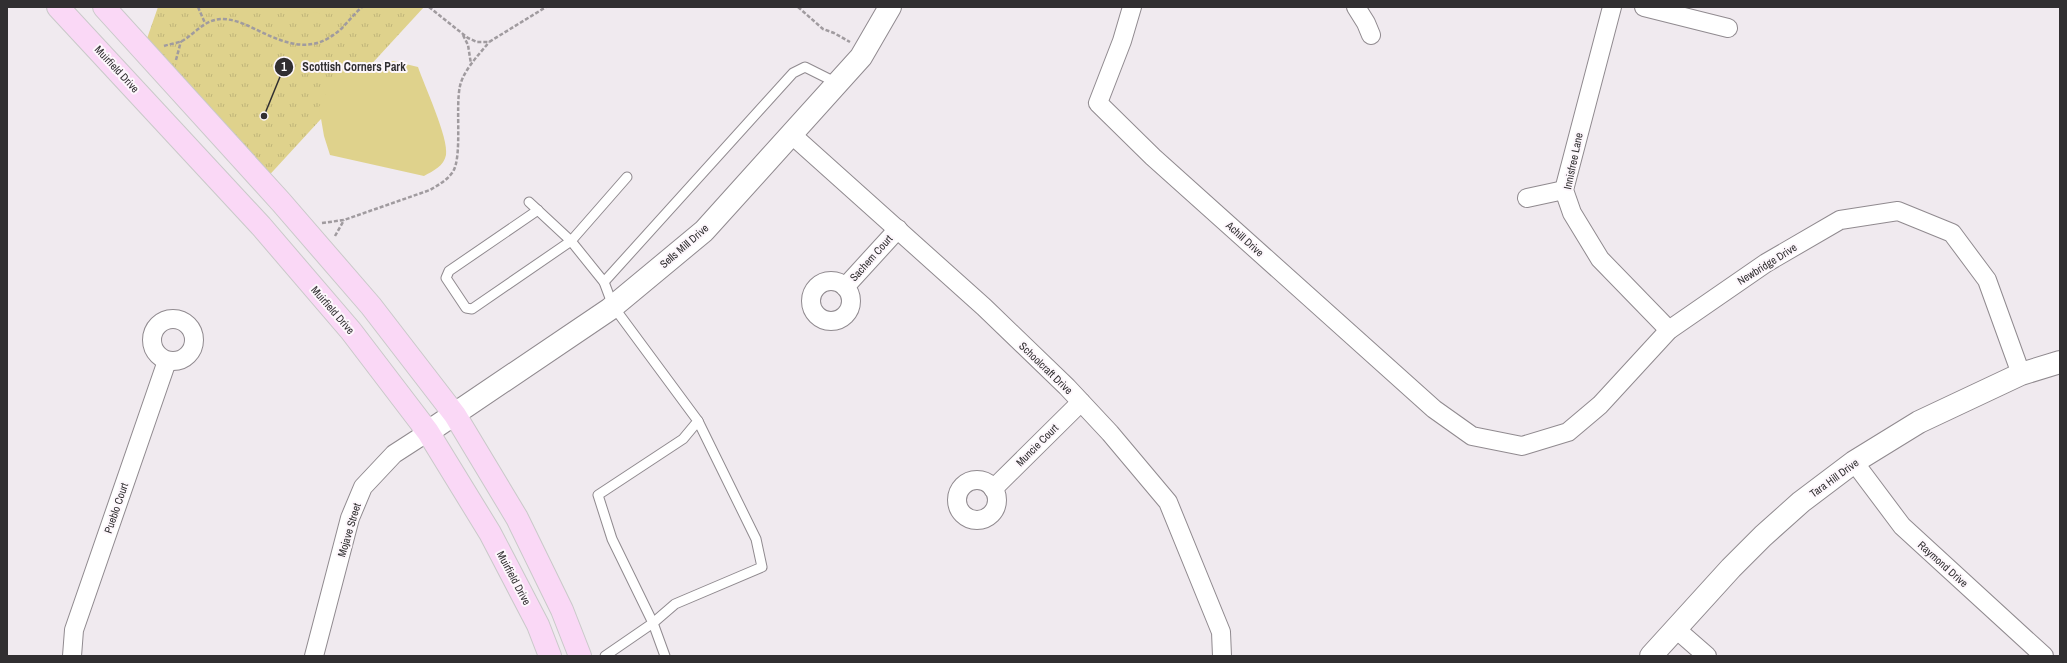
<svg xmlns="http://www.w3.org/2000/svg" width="2067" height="663" viewBox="0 0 2067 663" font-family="'Archivo Narrow',sans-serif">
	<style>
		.grass { fill: url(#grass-tufts) }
		.pitch { fill: #dfd28c }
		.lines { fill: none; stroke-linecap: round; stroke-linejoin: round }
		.service-casing { stroke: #908a8f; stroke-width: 11 }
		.minor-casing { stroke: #908a8f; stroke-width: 20 }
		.tertiary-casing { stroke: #908a8f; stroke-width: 24 }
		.primary-casing { stroke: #c9c9c9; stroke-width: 24 }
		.path { stroke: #a09b9f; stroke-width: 2.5; stroke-dasharray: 4 2; stroke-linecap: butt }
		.service { stroke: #fff; stroke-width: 9 }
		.minor { stroke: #fff; stroke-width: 18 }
		.tertiary { stroke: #fff; stroke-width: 22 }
		.primary { stroke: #fad8f6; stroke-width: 22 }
		.labels { text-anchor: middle; stroke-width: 4; stroke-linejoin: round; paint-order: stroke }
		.street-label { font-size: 11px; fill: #312f31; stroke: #fdf7fc }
		.leader { fill: none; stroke: #312f31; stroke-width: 1.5 }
		.callout-dot { fill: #312f31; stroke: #fdf7fc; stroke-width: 1.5 }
		.mark-label { font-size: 12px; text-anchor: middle; font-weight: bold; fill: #fff }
		.callout-label { font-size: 12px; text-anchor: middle; font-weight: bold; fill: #312f31; stroke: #fdf7fc; stroke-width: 4; stroke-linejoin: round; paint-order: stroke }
	</style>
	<defs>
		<pattern id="grass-tufts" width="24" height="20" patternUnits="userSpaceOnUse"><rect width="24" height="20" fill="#dfd28c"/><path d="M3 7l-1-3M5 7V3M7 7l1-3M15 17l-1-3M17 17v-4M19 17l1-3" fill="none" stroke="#c0b579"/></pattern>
	</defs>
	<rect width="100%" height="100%" fill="#f0eaef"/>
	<path class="grass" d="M158,7H424L263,182L143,50Z"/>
	<g class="pitch">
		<path d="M256,7H336L329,14Z"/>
		<path d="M393,61L418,67C424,85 449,138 446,155C444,166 433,171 424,176L330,155L324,136L319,107L330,85L345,72Z"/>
	</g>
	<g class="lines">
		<defs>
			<g id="service">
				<path d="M529,202L571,241L604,282L613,306L698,421L683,439L598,495L612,539L653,623L605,656"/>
				<path d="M538,210L449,271L446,278L466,308L472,309L571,241L627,177"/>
				<path d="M604,282L793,73L805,67L837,83"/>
				<path d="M665,656L653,623L675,604L762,567L756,539L698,421"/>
			</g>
			<g id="minor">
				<path d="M1132,7L1122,41L1098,103L1153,157L1434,409L1472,436L1522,446L1568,432L1600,405L1669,330L1766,263L1840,220L1898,211L1952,233L1987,280L2021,374"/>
				<path d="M1356,7L1366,23L1371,35"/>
				<path d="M1612,7L1564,190L1572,213L1600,259L1669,330"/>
				<path d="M1644,7L1728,28"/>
				<path d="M791,134L984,307L1067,387L1110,433L1168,502L1221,632L1222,656"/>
				<path d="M1527,198L1564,190"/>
				<circle cx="831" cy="301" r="20"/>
				<path d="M845,287L898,229"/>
				<circle cx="173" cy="340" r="21"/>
				<path d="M1854,462L1902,526L2044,656"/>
				<circle cx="977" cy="500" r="20"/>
				<path d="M993,489L1081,402"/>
				<path d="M1676,629L1707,656"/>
				<path d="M72,656L74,630L167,361"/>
				<path d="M314,656L350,518L363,487L394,454L428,432"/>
			</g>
			<g id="tertiary">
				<path d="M428,432L610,309L704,231L861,57L890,7"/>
				<path d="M1651,656L1731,568L1763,536L1801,502L1854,462L1919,422L2021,374L2060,362"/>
			</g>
			<g id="primary">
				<path d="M58,7L261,226L351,331L428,432L490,533L538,625L550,656"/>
				<path d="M104,7L281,202L371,306L455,415L517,518L562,610L580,656"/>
			</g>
		</defs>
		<use href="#service" class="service-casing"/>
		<use href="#minor" class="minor-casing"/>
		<use href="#tertiary" class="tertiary-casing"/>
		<use href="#primary" class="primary-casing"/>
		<g class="path">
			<path d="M198,7L205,23"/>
			<path d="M429,7L468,38L477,42H489L546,7"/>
			<path d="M798,7L823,29L834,33L850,42"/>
			<path d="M463,35L468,45L471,64"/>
			<path d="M164,46C170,44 177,43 182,41C196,33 204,20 221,19C235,19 247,25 259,31C289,45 313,54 341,29C348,22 354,14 362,7"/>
			<path d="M176,60L181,41"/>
			<path d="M322,223L344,220L430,190C438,185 446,181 452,173C463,159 455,108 460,86C464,69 479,55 489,42"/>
			<path d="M335,236L344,220"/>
		</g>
		<use href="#service" class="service"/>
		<use href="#minor" class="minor"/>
		<use href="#tertiary" class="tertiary"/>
		<use href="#primary" class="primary"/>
	</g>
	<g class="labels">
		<g class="street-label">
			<text transform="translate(117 69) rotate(47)" y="4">Muirfield Drive</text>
			<text transform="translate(1573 161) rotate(-78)" y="4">Innisfree Lane</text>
			<text transform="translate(1245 239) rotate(42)" y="4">Achill Drive</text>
			<text transform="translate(684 246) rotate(-41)" y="4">Sells Mill Drive</text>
			<text transform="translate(871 258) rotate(-48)" y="4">Sachem Court</text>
			<text transform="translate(1767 264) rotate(-32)" y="4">Newbridge Drive</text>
			<text transform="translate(333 310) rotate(49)" y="4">Muirfield Drive</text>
			<text transform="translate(1046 368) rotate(44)" y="4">Schoolcraft Drive</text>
			<text transform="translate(1037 445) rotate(-45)" y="4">Muncie Court</text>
			<text transform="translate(1834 478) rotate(-36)" y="4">Tara Hill Drive</text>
			<text transform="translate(116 508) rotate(-71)" y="4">Pueblo Court</text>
			<text transform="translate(349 530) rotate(-73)" y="4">Mojave Street</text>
			<text transform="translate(1943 564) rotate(42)" y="4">Raymond Drive</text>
			<text transform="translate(514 578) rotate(62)" y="4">Muirfield Drive</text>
		</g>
	</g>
	<path class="leader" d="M264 116L284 67"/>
	<g class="callout-dot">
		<circle cx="264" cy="116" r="4"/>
		<circle cx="284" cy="67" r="10"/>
	</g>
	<g class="mark-label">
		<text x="284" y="71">1</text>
	</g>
	<g class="callout-label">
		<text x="354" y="71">Scottish Corners Park</text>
	</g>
	<rect width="2067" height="663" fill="none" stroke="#312f31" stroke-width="16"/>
</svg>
